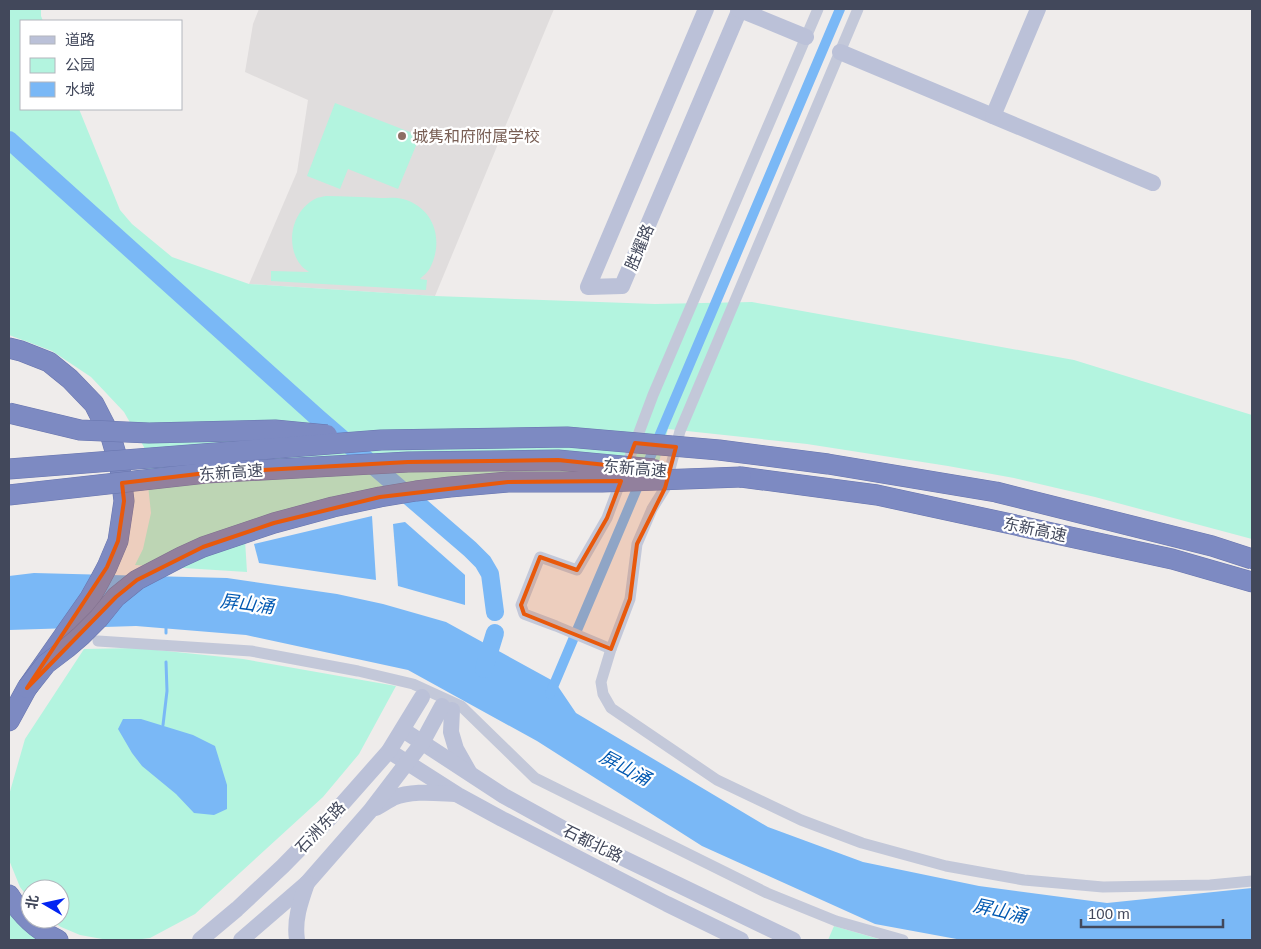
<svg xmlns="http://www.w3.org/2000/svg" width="1261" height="949" viewBox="0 0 1261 949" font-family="Arial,'Noto Sans SC',sans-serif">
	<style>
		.education { fill: #e0dddd }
		.green { fill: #b3f4df }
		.water { fill: #7ab8f6 }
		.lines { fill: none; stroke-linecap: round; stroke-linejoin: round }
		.stream { stroke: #7ab8f6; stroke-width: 3 }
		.canal { stroke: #7ab8f6; stroke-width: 10 }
		.river { stroke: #7ab8f6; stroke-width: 18 }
		.highway-casing { stroke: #6875ae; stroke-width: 21 }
		.street { stroke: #c3c8d9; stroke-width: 11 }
		.secondary { stroke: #bbc1d8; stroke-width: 16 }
		.highway { stroke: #7d8ac2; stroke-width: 20 }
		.highway-bridge-casing { stroke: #6875ae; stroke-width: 21; stroke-linecap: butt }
		.highway-bridge { stroke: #7d8ac2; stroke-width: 20 }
		.marked { fill: #e8590c; fill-opacity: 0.2; stroke: #e8590c; stroke-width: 4; stroke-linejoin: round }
		.education-dot { fill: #8d6e63; stroke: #fff; stroke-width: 2 }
		.labels { text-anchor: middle; stroke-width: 4.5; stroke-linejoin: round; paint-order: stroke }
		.education-label { font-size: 16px; fill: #785e54; stroke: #fff; text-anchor: start }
		.street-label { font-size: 16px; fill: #42485b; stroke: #fff }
		.water-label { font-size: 18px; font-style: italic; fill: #0058b1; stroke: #fff }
	</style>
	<rect width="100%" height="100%" fill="#efeceb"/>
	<path class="education" d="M259,9H554L435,296L249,284L297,172L308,100L245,72L253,24Z"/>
	<g class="green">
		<path d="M9,9H41V16L43,21H21V109H79L120,210L132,224L172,257L249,284L435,296L655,304L752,302L1074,360L1252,415V539L1095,497L1014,478L948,466L807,444L668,429L652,487H531L420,496L329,515L245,540L247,572L135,565L143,549L151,513L144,447L124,412L91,377L52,351L9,335Z"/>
		<path d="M335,103L420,136L398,189L348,169L340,189L307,176Z"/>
		<path d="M326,196C344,196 362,197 380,198C387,198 396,197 403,199C435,208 444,241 430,268C428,272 423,276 420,279L427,280L426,290L271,281V271L309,272C306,270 302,267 300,264C285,244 292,211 315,199C318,197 322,197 326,196Z"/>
		<path d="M138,648L243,659L396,686L359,754L323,797L195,914L150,938L134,940H108L80,935L61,927L49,919H60V889H30V900L20,887L9,860V795L25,739L84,649Z"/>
		<path d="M9,908L42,940H9Z"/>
		<path d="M834,926L882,940H828Z"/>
	</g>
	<g class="water">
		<path d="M372,516L376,580L259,563L254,544Z"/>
		<path d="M405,522L465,575V605L398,586L393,524Z"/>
		<path d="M34,573L227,578L337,594L383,604L446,622L555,682L576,713L768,827L863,862L979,886L1107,903L1252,888V940H962L875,924L702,846L537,741L408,670L246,635L136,626L9,630V576Z"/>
		<path d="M123,719H141L193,735L215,746L227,785V809L214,815L194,813L176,794L142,766L132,753L118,729Z"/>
	</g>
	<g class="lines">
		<g class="stream">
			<path d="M166,625V633"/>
			<path d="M163,725L167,691L166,662"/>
		</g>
		<path class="canal" d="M550,694L840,9"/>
		<g class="river">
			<path d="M9,140L318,418L470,549L483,562L490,574L495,612"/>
			<path d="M484,669L495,633"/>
		</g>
		<defs>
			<g id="highway">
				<path d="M9,348L21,351L49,362L70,379L94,404L111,437L120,468L124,501L118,541L107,567L99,582L90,598L27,688L9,721"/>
				<path d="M741,477L877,495L1172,559L1252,582"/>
				<path d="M9,895C21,915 37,930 58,940"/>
			</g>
		</defs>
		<use href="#highway" class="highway-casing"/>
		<g class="street">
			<path d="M858,9L680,431L665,488L652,509L637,544L630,599L611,649L601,682L603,694L611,708L717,780L801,820L862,843L946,866L1024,880L1103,887L1210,885L1252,881"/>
			<path d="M98,641L251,651L358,671L413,684L461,706L535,778L767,893L836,921L903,940"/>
			<path d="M611,649L556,626L524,614L521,605L540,557L577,570L607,518L653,395L818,9"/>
		</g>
		<g class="secondary">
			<path d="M706,9L588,287L622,286L740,9"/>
			<path d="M738,9L806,37"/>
			<path d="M840,52L1153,183"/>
			<path d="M993,116L1038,9"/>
			<path d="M452,710L451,732L456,749L469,772"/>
			<path d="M403,730L504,796L573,834L793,940"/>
			<path d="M389,751L458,795L502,819L667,904L741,940"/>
			<path d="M376,808C381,805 387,801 393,798C412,790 435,793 455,794"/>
			<path d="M200,940L237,909L283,866L328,820L389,751L422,697"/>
			<path d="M241,940L307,883L370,811L422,743L442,706"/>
			<path d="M297,940C294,920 300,903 307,883"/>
		</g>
		<use href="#highway" class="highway"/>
		<defs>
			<g id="highway-bridge">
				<path d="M9,413L80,430L149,433L275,430L327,435"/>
				<path d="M9,469L381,440L567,437L719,450L828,464L996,492L1212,546L1252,559"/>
				<path d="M9,495L206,473L408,462L558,460L654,469"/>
				<path d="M27,688L46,664L67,648L81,636L99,618L116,597L137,580L181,557L203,547L274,523L333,507L380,497L416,491L450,487L508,482H602L741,477"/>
			</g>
		</defs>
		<use href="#highway-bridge" class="highway-bridge-casing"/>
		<use href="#highway-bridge" class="highway-bridge"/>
	</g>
	<path class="marked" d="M635,443L676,447L665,488L637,544L630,599L611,649L524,614L521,605L540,557L577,570L607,518L621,481L508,482L380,497L274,523L203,547L137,580L116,597L27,688L107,567L118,541L124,501L122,483L206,473L408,462L558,460L626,467Z"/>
	<circle class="education-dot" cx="402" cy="136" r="5"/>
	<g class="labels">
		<g class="education-label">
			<text x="412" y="142">城隽和府附属学校</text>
		</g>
		<g class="street-label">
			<text transform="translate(639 247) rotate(-67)" y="6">胜耀路</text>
			<text transform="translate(635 468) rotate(5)" y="6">东新高速</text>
			<text transform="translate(231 472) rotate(-4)" y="6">东新高速</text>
			<text transform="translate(1035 529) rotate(12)" y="6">东新高速</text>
			<text transform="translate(320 827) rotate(-47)" y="6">石洲东路</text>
			<text transform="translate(593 843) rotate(26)" y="6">石都北路</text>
		</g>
		<g class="water-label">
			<text transform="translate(247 604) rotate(7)" y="6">屏山涌</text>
			<text transform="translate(625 768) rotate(28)" y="6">屏山涌</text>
			<text transform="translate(1000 911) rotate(13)" y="6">屏山涌</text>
		</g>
	</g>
	<rect width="1261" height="949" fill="none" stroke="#42485b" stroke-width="20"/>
	<rect x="20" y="20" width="162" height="90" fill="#ffffff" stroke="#b3b6bd"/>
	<rect x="30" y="36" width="25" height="8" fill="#bbc1d8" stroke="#b3b6bd"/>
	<text x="65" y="45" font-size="15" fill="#42485b">道路</text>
	<rect x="30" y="58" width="25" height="15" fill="#b3f4df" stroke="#b3b6bd"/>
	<text x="65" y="70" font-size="15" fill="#42485b">公园</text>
	<rect x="30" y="82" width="25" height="15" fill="#7ab8f6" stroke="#b3b6bd"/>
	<text x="65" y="95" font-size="15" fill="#42485b">水域</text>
	<g transform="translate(45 904) rotate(279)"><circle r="24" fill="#ffffff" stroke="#b3b6bd"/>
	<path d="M0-4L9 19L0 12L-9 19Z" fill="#0325f2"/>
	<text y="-8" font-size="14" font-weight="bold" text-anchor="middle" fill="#42485b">北</text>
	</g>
	<path d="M1081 919v8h142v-8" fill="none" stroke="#42485b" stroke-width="2.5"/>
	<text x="1088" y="919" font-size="15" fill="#42485b" stroke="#ffffff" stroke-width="4" paint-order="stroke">100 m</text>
</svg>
